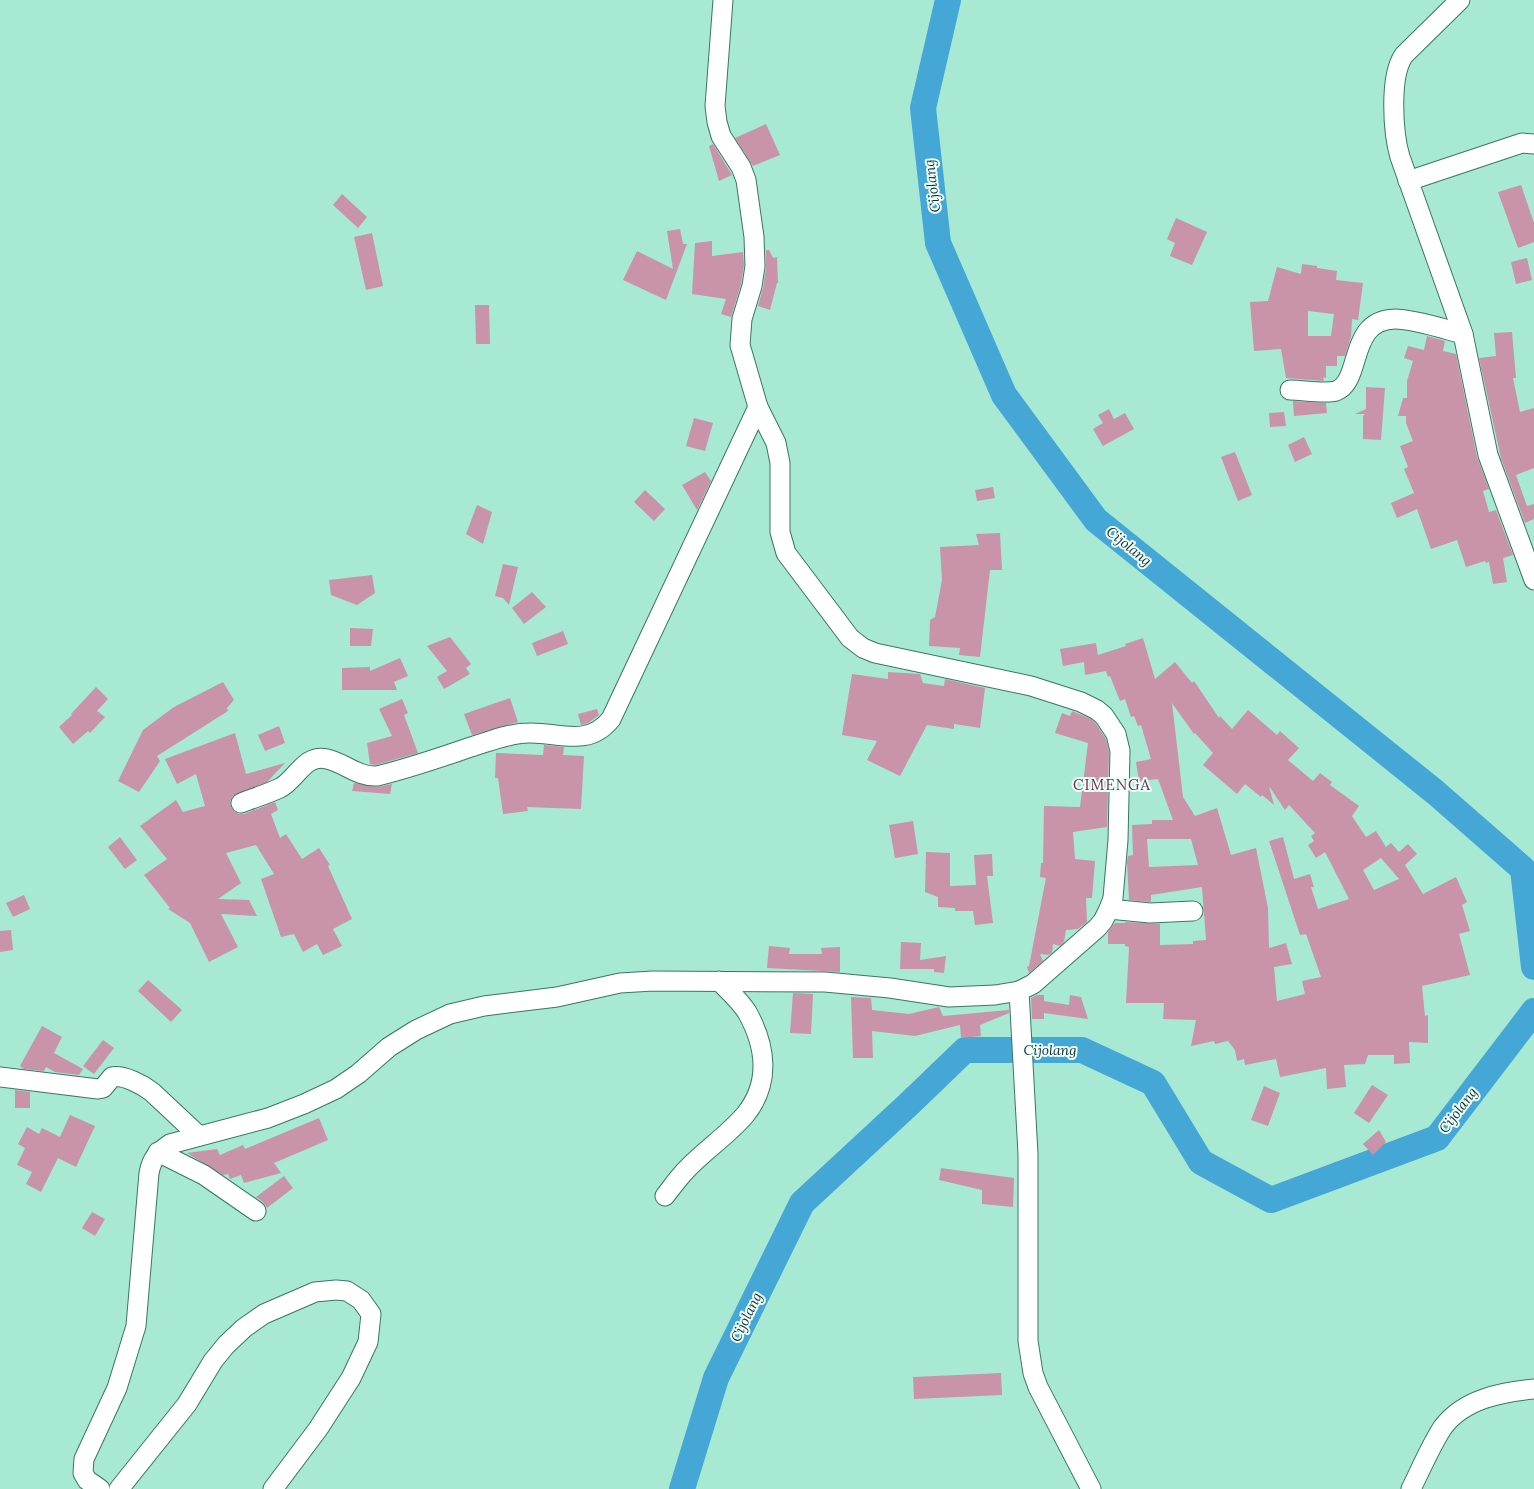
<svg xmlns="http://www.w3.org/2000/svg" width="1534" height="1489" viewBox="0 0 1534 1489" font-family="Lora,serif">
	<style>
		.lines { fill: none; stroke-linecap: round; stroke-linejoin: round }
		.river { stroke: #44a7d5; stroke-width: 26 }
		.building { fill: #c993aa; fill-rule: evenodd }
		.minor-casing { stroke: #377764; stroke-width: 21 }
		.minor { stroke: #fff; stroke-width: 19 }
		.labels { text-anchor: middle; stroke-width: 4; stroke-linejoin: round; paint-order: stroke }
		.water-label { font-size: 14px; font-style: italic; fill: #172c37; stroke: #ecfff8 }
		.quarter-label { font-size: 15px; letter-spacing: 1px; fill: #712f4f; stroke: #ecfff8 }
	</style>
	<rect width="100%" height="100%" fill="#a8e9d3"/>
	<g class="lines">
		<g class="river">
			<path d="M948,0L923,108L938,243L1004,395L1096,520L1435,792L1523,869L1534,967"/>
			<path d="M682,1489L716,1378L802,1203L910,1103L965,1050H1082L1153,1083L1201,1162L1271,1200L1437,1138L1534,1011"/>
		</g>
	</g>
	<g class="building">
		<path d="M766,124L780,155L753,166L735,138Z"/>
		<path d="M713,144L732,175L719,181L709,146Z"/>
		<path d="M1521,185L1534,223V242L1518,248L1498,192Z"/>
		<path d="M342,194L367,217L358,228L333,205Z"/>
		<path d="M1176,218L1207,232L1192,265L1170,256L1175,243L1167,239Z"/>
		<path d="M680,229L683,244H687L666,300L623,280L637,251L673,269L667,231Z"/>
		<path d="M372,233L383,286L366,290L354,237Z"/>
		<path d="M712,241V256L743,252L744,265L741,284L731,317L721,314L726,299L692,294L695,243Z"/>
		<path d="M766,250H769L773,258L777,257L778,283H777L770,310L758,306L763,288L766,268Z"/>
		<path d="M1527,258L1532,280L1516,284L1511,262Z"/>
		<path d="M1302,264L1317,266V268L1337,271L1336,280L1363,283L1358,320L1352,319L1351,337L1345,356H1337V366H1326V378L1323,377L1324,381L1286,378L1281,349L1254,351L1250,302L1268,301L1277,267L1301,274ZM1308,311L1334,314L1331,336H1308Z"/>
		<path d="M475,305H489L490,344H476Z"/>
		<path d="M1512,332L1516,378H1513L1520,412L1534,408V468L1516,475L1527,506L1534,504V519L1525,523L1501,458L1479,358L1496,356L1494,333Z"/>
		<path d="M1427,336L1445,341L1443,351L1456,354L1477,457L1489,489L1483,491L1489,512L1496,510L1513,555L1503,558L1507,582L1493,584L1489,562L1486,563L1485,561L1466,567L1457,540L1431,549L1417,509L1397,518L1391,503L1414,493L1404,469L1408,467L1400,446L1413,441L1406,423V416H1398L1403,398H1407V381L1413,361L1404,358L1408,346L1424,350Z"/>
		<path d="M1366,387L1385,388L1381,440L1363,439V416L1365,414H1355L1366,409Z"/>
		<path d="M1293,401L1326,403L1327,413L1294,416Z"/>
		<path d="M1109,409L1114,419L1125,413L1134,429L1103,446L1093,429L1103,423L1098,415Z"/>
		<path d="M1284,412L1286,426L1270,427L1269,413Z"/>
		<path d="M694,418L713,423L705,451L686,446Z"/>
		<path d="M1304,437L1312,454L1295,462L1288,445Z"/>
		<path d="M1235,452L1252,495L1238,501L1221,457Z"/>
		<path d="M705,472L711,481L697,510L682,485Z"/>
		<path d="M993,487L995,498L977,501L975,490Z"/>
		<path d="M645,490L665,509L654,521L634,502Z"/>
		<path d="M477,505L492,512L483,544L466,534Z"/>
		<path d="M1000,533L1002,570H990L980,657L959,655L960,648L929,646L930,620L935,617L942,580L940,547L979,545L976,534Z"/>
		<path d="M503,564L518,567L509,605L503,598L495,596Z"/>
		<path d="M372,575L375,593L357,605L331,595L329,580Z"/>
		<path d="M532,592L546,607L524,624L512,608Z"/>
		<path d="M350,628L373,629L371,646H350Z"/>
		<path d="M563,631L568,644L537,656L532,643Z"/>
		<path d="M450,637L471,664L466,668L470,674L444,689L437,677L447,671L427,646Z"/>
		<path d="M1143,638L1155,679L1175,662L1192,683L1194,681L1219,718L1220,716L1232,729L1248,710L1277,735L1280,731L1299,748L1288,760L1313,781L1320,773L1332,782L1330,785L1359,806L1352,816L1366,837L1376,831L1386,847L1391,843L1399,852L1408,844L1417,854L1405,865L1423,894L1456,877L1467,902L1462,905L1470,931L1459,934L1470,975L1422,986L1425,1016L1428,1015V1043L1409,1042L1410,1063L1394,1064V1055H1368L1365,1064L1344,1065L1346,1087L1327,1089L1326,1068L1280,1077L1276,1059L1245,1065L1244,1059L1237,1061L1235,1050L1228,1041L1215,1044L1214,1041L1191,1046L1196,1020L1163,1019L1164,1003H1126L1129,947L1125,946V944H1108V932L1115,923H1125V922L1160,924V945L1193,944V941L1206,940L1202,887L1151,895V902L1129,900L1127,862L1128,856L1133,855L1132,825L1152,824V820H1173L1158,779L1139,781L1136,762L1151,759L1141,725L1138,726L1134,716L1131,717L1125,699L1120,701L1110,676L1108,677L1106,671L1085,675L1084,662L1063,666L1060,649L1096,643L1098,655L1126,646L1125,644ZM1172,703L1194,734L1195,733L1213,753L1203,765L1237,794L1245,784L1261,797L1262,795L1274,805L1269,786L1285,810L1289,805L1315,833L1311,836L1314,841L1308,845L1316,858L1325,852L1349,899L1318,909L1311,887H1314L1310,874L1294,879L1283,837L1269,841L1300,935L1306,934L1321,977L1302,981L1305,994L1277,1001L1274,967L1292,964L1286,943L1269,948L1268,908L1256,848L1231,855L1217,808L1195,816L1183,797ZM1147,839H1191L1198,865L1149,867ZM1381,858L1399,879L1374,890L1363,870Z"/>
		<path d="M400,658L408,676L394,682L397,690H342V668L370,667V671Z"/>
		<path d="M888,672L920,674L923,683L944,686L945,679L985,688L980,728L954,724V729L927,725L900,776L867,760L877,741L842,735L852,674L888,679Z"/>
		<path d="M223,682L234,700L227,708L228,711L157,756L160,761L139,792L118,781L143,730L174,707Z"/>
		<path d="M96,687L108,699L97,711L105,717L90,733L88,731L73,744L59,727L72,715L71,714Z"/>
		<path d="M510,698L518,722L472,735L464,714Z"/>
		<path d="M402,699L408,713L404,715L418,753L376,765L370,764L367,743L392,736L379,709Z"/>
		<path d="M597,709L599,715L588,723L581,725L578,714Z"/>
		<path d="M1072,711L1091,719L1096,724L1106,739L1109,752L1107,827L1073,832L1075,859L1095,861L1092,898H1086L1087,922L1078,929L1066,930L1064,942L1060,946L1053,944L1052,953L1048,955L1040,954L1043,961L1029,973L1027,967L1029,966L1046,878L1040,877L1041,863H1043L1044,806L1080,807L1088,743L1055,733L1062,713L1070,716Z"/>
		<path d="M279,726L285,743L265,751L258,735Z"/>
		<path d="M235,733L246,774L285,763L267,782L233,796L230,801L231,807L234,811L239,814H244L275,802L278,810L271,814L280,838L286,834L302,859L319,848L330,865L328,866L352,919L333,929L342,946L323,955L317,944L303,952L294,934L281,937L261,879L274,874L256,845L226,853L241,883L218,899L249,900L257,916L221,914L238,947L209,962L190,923L168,909L170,908L144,875L167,859L140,826L176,800L183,812L205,806L196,774L177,784L165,759Z"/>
		<path d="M544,745L564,747L563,755L584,756L581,809L527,807L528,811L503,814L498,778H495L496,753L543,755Z"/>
		<path d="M354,783L377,787L392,784L390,794L352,791Z"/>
		<path d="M913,821L918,854L895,858L889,825Z"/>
		<path d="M120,837L137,860L125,869L108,847Z"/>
		<path d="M926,852L950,853V886L976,885L974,855L992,854L993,876H987L993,923L975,925L973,911H955V908L938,907V897L925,892Z"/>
		<path d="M24,895L30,909L13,917L6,903Z"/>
		<path d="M11,930L13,950L0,952V931Z"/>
		<path d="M901,942L921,943L920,960L946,956L944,973L934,972V969H900Z"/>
		<path d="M769,946L790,948L789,954H822L821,948L840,947V972L767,968Z"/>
		<path d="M148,980L182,1010L171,1022L138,991Z"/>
		<path d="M793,993L813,994L811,1034L790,1033Z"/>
		<path d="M1037,995H1044V1001L1069,1005L1070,995L1081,997L1088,1019L1044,1013V1019H1032L1031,998Z"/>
		<path d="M851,997L871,998L872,1010L909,1014L939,1007L943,1016L1009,1010V1013L980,1025L981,1036L961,1038L960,1025L915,1036L872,1031L873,1058H853Z"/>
		<path d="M42,1026L62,1037L54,1053L83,1069L79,1075L55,1072L46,1067L44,1071L24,1069L20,1066Z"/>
		<path d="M103,1040L114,1048L94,1074L83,1066Z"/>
		<path d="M1372,1085L1388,1095L1369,1123L1354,1113Z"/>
		<path d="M1264,1086L1280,1093L1268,1126L1251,1120Z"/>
		<path d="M15,1090L30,1092V1108H15Z"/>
		<path d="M70,1115L95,1126L76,1167L58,1158L41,1192L26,1184L32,1172L17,1165L25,1148L18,1144L27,1127L39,1134L42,1128L60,1137Z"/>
		<path d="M319,1118L328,1140L274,1163L281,1173L244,1183L241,1175L230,1179L228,1174L223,1175L187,1153L217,1149L220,1155L243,1145L245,1149Z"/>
		<path d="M1379,1130L1386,1142L1373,1155L1363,1144Z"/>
		<path d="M941,1168L1014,1178L1013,1207L982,1204V1190L939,1180Z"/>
		<path d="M284,1176L293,1188L267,1208L263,1202L256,1197Z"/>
		<path d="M92,1212L105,1219L95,1236L82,1228Z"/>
		<path d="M1001,1373L1002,1395L914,1399L913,1377Z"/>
	</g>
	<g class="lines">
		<defs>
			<g id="minor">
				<path d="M1460,0L1404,55C1389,76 1393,133 1400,157L1463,334L1488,455L1534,580"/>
				<path d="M1408,181L1522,143L1534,144"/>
				<path d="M1290,390C1302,390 1325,394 1336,391C1363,381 1347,320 1395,319C1414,319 1444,329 1463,334"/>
				<path d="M241,803C254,798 267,794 280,788C296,780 305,753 327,759C345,763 357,777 377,776C411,768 444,756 477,745C493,740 511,733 529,733C558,732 588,748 611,719L758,407"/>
				<path d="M1109,909L1150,913L1193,911"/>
				<path d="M1019,991L1028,1154V1341L1033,1373L1038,1387L1091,1489"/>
				<path d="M0,1077L98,1089L103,1088L112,1077C123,1074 143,1085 152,1092L199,1136"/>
				<path d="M158,1152L204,1175L256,1211"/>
				<path d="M665,1196C672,1187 679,1177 687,1169C705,1150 728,1135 745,1115C771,1083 766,1046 747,1012C740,1001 728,990 719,981"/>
				<path d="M100,1489L87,1480L83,1473L84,1459L117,1388L136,1326L149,1173C152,1158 157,1153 170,1144L268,1118L304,1104L336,1089L358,1074L389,1047L416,1030L450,1014L484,1006L557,997L620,983L653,981L825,982L890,988L949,997L995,995L1019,991L1033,984L1097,928L1103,921L1109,909L1113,898L1118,840L1120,751L1116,734L1104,716L1097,710L1081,702L1031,686L875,653L863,648L850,638L786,553L780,532V463L776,443L758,407L740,345L742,319L752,286L755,266L754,237L746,180L741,167L721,136L717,122L715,106L723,0"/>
				<path d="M119,1489L187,1404L213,1361L226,1345L244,1328L264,1314L315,1292L336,1290L347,1291L361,1300L371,1314L368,1342L351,1378L318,1429L273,1489"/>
				<path d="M1411,1489C1420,1471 1432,1443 1443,1427C1464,1399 1502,1392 1534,1389"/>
			</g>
		</defs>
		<use href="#minor" class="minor-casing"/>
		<use href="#minor" class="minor"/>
	</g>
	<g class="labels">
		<g class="water-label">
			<text transform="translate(932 186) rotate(-97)" y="5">Cijolang</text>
			<text transform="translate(1129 546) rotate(39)" y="5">Cijolang</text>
			<text x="1050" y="1055">Cijolang</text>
			<text transform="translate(1458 1110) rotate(-53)" y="5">Cijolang</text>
			<text transform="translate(746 1317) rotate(-64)" y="5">Cijolang</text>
		</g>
		<g class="quarter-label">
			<text x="1112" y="790">CIMENGA</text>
		</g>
	</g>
</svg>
